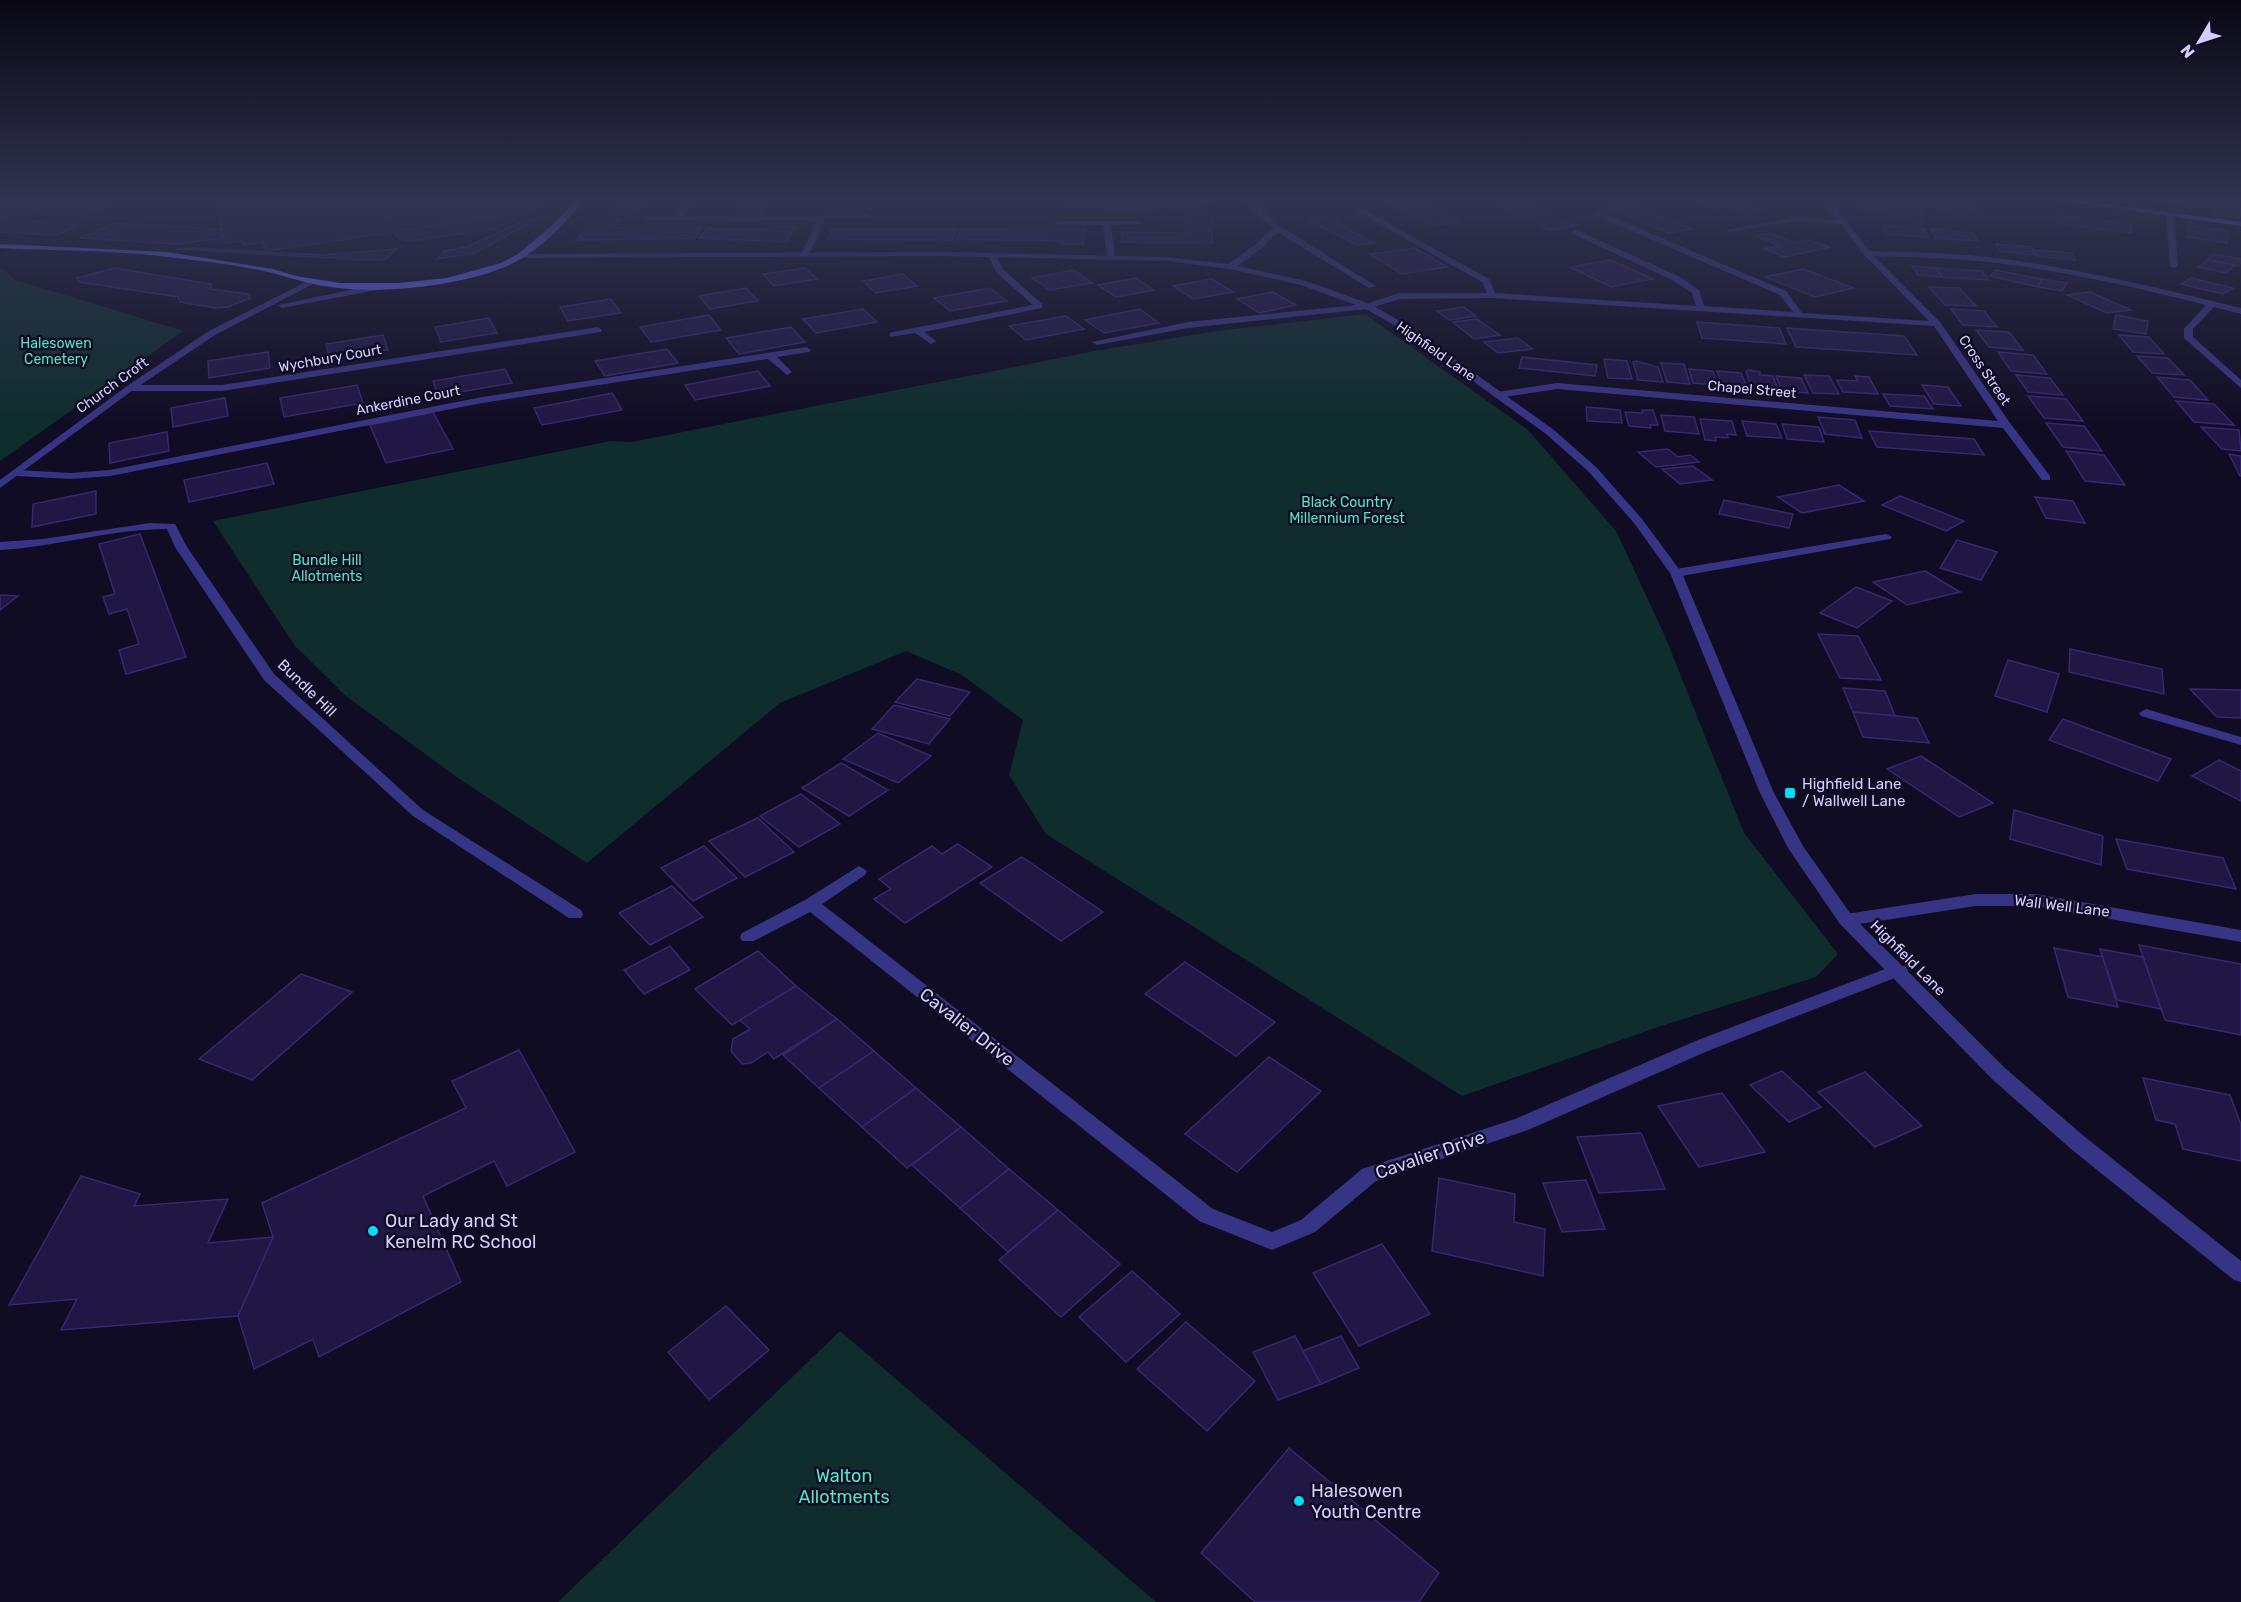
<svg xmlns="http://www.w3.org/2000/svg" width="2241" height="1602" viewBox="0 0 2241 1602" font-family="Rubik,sans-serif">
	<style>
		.green { fill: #0f2d2d }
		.building { fill: #211745; stroke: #372773; stroke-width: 1.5 }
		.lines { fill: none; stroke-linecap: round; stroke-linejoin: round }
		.minor { fill: #383485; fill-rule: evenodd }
		.tertiary { fill: #383485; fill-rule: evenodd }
		.secondary { fill: #6a65ff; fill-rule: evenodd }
		.poi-dot { fill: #00def9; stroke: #100c23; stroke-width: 2 }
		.labels { text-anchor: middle; stroke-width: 5; stroke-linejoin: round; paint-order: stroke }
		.far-park-label { font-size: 14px; fill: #52e7c3; stroke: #100c23 }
		.far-street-label { font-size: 14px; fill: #d4ceff; stroke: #100c23 }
		.street-label { font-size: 15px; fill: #d4ceff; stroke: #100c23 }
		.poi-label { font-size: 15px; fill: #d4ceff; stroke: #100c23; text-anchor: start }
		.near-street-label { font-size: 18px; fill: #d4ceff; stroke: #100c23 }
		.near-poi-label { font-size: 18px; fill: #d4ceff; stroke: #100c23; text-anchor: start }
		.near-park-label { font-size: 18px; fill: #52e7c3; stroke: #100c23 }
	</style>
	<rect width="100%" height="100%" fill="#100c23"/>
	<g class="green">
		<path d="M0,268L16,280L183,331L0,461Z"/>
		<path d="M1365,314L1528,430L1616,531L1664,634L1744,833L1838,954L1816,977L1658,1027L1462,1096L1046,834L1009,775L1023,720L962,675L906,651L780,703L587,863L458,778L346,696L295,646L213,521L611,441L632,442L1095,351L1217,331Z"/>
		<path d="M840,1331L1156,1602H558Z"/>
	</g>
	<g class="building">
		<path d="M23,200H83L86,203L112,205L77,217L28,212L0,217V204Z"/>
		<path d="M215,200H540L542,202L535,209L494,229L411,241L399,239L394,232L266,251L263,242L244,245L241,241L225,243Z"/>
		<path d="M381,200H540L542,202L535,209L512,214L397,231Z"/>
		<path d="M621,200H646L634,214H609Z"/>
		<path d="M746,200H772L761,216H734Z"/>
		<path d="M1063,200H1210V203L1193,202V208L1154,207L1153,212L1109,211L1111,206L1061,204Z"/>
		<path d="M1382,200H1414L1459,222L1433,226Z"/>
		<path d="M1516,200L1574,226L1550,230L1493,203Z"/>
		<path d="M1753,200L1738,203L1763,211L1747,214L1727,206L1712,208L1694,201Z"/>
		<path d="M1857,200H1902L1906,207L1882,205L1885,210L1862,209Z"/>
		<path d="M1902,200H1927L1931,206L1919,205L1923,211L1908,210Z"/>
		<path d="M1937,200H1960L1963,206L1979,208L1983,214L1941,211Z"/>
		<path d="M2154,200H2200L2202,207Z"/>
		<path d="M2218,201L2233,202L2241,210V217L2217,215L2213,211H2218L2213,206L2225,207Z"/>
		<path d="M1629,203L1692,229L1669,233L1607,207Z"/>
		<path d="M1887,212L1920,214L1923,220L1891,218Z"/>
		<path d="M1184,215H1212L1214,227H1186Z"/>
		<path d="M1323,215L1374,243L1356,245L1306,218Z"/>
		<path d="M2056,215L2130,224L2132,233L2057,224Z"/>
		<path d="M0,218L79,225L57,235L0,232Z"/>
		<path d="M528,219H537L475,253L437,259L445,251L466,247Z"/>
		<path d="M621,219L614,228H701L695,238L576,240L594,220Z"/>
		<path d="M115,223L220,229L223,238L177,244L80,238Z"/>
		<path d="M1882,225L1924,229L1928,237L1886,234Z"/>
		<path d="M771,226L796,227L786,242L699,238L707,228L769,229Z"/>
		<path d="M2189,226L2228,231L2227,243L2187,237Z"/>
		<path d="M833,228L956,229L952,240L827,239Z"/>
		<path d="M961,229L1058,231L1059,229H1086L1083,244H1061L1062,241L957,239Z"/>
		<path d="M1185,229H1212V243L1121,242L1122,232L1185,233Z"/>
		<path d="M1931,229L1973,233L1978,241L1935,238Z"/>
		<path d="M1771,233L1795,243L1809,240L1830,247L1785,257L1764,249L1779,246L1755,236Z"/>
		<path d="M1996,244L2032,247L2036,255L1999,251Z"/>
		<path d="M188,248L323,255L396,249L386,259L367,260L177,249Z"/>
		<path d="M1415,248L1447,267L1402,274L1370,254Z"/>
		<path d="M2033,250L2072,253L2075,260L2037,256Z"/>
		<path d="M2214,254L2241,259V263L2238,266L2207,260Z"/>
		<path d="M1611,260L1653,279L1611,287L1570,267Z"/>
		<path d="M2207,260L2234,265L2226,273L2199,267Z"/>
		<path d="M1912,266L1936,268L1942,277L1918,275Z"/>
		<path d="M114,268L212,284L210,289L249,294L250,298L228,307L216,308L180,302L178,297L79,282L77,278Z"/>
		<path d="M805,268L817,279L774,286L763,274Z"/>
		<path d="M1936,268L1982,271L1989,280L1942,277Z"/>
		<path d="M1803,269L1854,288L1815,297L1765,277Z"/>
		<path d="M1074,270L1092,283L1050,290L1032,278Z"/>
		<path d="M1995,270L2042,279L2038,287L1990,276Z"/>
		<path d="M903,274L917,286L876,293L863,281Z"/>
		<path d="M1136,278L1154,290L1116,297L1098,285Z"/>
		<path d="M2191,278L2233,288L2223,294L2181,284Z"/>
		<path d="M1212,279L1233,292L1193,299L1173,286Z"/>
		<path d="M2042,279L2067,283L2062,291L2038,287Z"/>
		<path d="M1929,287L1959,288L1976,306L1945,305Z"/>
		<path d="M746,288L758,301L710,309L699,296Z"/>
		<path d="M990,288L1007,301L950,311L934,298Z"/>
		<path d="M1273,292L1296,305L1259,313L1237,299Z"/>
		<path d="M2090,292L2131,310L2107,313L2067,295Z"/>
		<path d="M611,299L621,313L568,321L560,307Z"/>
		<path d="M1464,307L1476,316L1449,320L1437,311Z"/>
		<path d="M863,309L877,322L816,333L803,319Z"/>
		<path d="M1140,309L1159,323L1104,333L1085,320Z"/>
		<path d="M1951,309L1984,311L1997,327L1963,325Z"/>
		<path d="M709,315L721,330L651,342L640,327Z"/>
		<path d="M2116,315L2148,321L2146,334L2113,329Z"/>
		<path d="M1066,316L1084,329L1026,340L1009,326Z"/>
		<path d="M489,318L497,333L441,342L435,327Z"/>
		<path d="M1477,319L1500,335L1474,339L1453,322Z"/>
		<path d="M1697,322L1779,328L1786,344L1702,338Z"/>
		<path d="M791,327L805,342L739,354L726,338Z"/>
		<path d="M1787,328L1904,336L1917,355L1796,347Z"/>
		<path d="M1976,330L2009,332L2023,350L1989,347Z"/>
		<path d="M383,335L388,350L330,360L326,344Z"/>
		<path d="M2119,335L2149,337L2164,354L2133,352Z"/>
		<path d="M1518,338L1532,349L1498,353L1484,342Z"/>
		<path d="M667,349L678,363L605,376L595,361Z"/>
		<path d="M268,352L270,368L209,378L208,361Z"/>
		<path d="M1998,352L2033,355L2047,374L2011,371Z"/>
		<path d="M2137,356L2168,358L2184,375L2152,373Z"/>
		<path d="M1522,357L1597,365L1595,376L1519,368Z"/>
		<path d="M1604,359L1627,361L1632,379L1608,378Z"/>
		<path d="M1636,361L1658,367L1663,382L1638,380L1633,362Z"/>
		<path d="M1661,363L1684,364L1690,384L1667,382Z"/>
		<path d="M505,369L512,383L438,396L433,381Z"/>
		<path d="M1689,369L1713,371L1718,385L1693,383Z"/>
		<path d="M1749,370L1760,372V375L1773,376L1778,390L1751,388L1746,371Z"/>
		<path d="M758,371L770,386L695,400L685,385Z"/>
		<path d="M1717,371L1741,373L1747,387L1722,385Z"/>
		<path d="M1804,375L1829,376L1839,394L1813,393Z"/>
		<path d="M2016,375L2050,378L2063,395L2028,392Z"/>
		<path d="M1776,376L1801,378L1808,393L1782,391Z"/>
		<path d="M1855,376L1869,377L1878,394L1843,392L1837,380L1858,381Z"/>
		<path d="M2157,377L2190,380L2208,400L2174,397Z"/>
		<path d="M357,385L363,403L284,417L280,398Z"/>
		<path d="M1922,385L1948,387L1961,406L1934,404Z"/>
		<path d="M612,393L622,410L542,425L534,408Z"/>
		<path d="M1883,394L1924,396L1933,409L1890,406Z"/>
		<path d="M2028,396L2066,399L2083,421L2044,418Z"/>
		<path d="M225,398L228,416L173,427L171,408Z"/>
		<path d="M2176,401L2214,404L2234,425L2194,422Z"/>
		<path d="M1586,407L1620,410L1622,423L1587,421Z"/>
		<path d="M1642,410H1653L1658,425H1650L1651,428L1629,426L1625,412L1643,413Z"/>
		<path d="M433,412L453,449L386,463L370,425Z"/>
		<path d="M1661,415L1694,417L1699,434L1665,431Z"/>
		<path d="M1818,417L1855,420L1862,438L1825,434Z"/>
		<path d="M1700,419L1732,421L1736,435L1727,434L1728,438L1715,437L1716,441L1705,440Z"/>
		<path d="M1742,421L1776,424L1782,438L1747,436Z"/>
		<path d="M2046,423L2084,426L2102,451L2063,447Z"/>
		<path d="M1782,424L1819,427L1824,442L1787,439Z"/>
		<path d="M2201,427L2239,430L2241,451L2222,449Z"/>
		<path d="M1869,431L1974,439L1984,455L1877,447Z"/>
		<path d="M167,432L169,451L110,463L109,443Z"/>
		<path d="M1668,449L1678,457L1690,455L1699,462L1656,467L1638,452Z"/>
		<path d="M2066,451L2104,455L2125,485L2085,481Z"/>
		<path d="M2229,454L2241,456V476H2240Z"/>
		<path d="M267,463L274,484L189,502L184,480Z"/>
		<path d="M1693,466L1712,480L1680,484L1662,469Z"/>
		<path d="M1839,485L1864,501L1802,513L1778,497Z"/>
		<path d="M96,491V514L32,527L33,504Z"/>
		<path d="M1900,496L1964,521L1946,531L1882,505Z"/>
		<path d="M2035,497L2073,501L2085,523L2046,518Z"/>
		<path d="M1724,500L1793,514L1789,528L1719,514Z"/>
		<path d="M140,534L186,657L126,674L119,650L139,644L127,609L109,614L103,597L115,594L99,544Z"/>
		<path d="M1957,540L1997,552L1981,580L1940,568Z"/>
		<path d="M1925,571L1960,592L1907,605L1873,582Z"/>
		<path d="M1856,587L1892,601L1857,628L1820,613Z"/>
		<path d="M0,595L18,596L0,610Z"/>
		<path d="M1818,634L1858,636L1881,680L1840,678Z"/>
		<path d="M2070,649L2162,669L2164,694L2069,672Z"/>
		<path d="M2008,660L2059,674L2047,712L1995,696Z"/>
		<path d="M917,679L970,692L950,716L895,702Z"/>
		<path d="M1843,688L1885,691L1895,716L1853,712Z"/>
		<path d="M2190,689L2241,690V718L2217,717Z"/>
		<path d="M894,705L950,719L929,744L872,729Z"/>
		<path d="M1853,712L1917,718L1929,743L1863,737Z"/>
		<path d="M2063,719L2171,759L2158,781L2049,740Z"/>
		<path d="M878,733L931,756L898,783L843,759Z"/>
		<path d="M1921,756L1993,803L1959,817L1887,769Z"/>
		<path d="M2219,760L2241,771V801L2192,776Z"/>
		<path d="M841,763L888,790L849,816L802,788Z"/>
		<path d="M801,794L840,824L799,847L760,816Z"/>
		<path d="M2014,810L2103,836L2101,865L2010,839Z"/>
		<path d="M758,818L794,852L745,877L709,841Z"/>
		<path d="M2116,839L2223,858L2236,889L2127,869Z"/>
		<path d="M958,844L992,867L905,923L874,899L891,889L879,879L932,846L942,854Z"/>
		<path d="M704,846L737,878L693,901L661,868Z"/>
		<path d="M1022,857L1103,912L1061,941L980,883Z"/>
		<path d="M672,886L703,917L650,945L619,913Z"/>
		<path d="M2139,945L2241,964V1035L2165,1020Z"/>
		<path d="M670,946L690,970L644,994L624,970Z"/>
		<path d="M2054,948L2103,957L2118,1007L2068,997Z"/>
		<path d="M2100,949L2143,957L2161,1009L2117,1000Z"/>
		<path d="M758,951L796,986L732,1025L695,989Z"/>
		<path d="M1185,962L1275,1022L1236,1056L1145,994Z"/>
		<path d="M301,974L352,992L252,1080L199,1059Z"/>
		<path d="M796,986L837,1019L774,1059L768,1052L751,1063L742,1064L731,1051L733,1039L750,1029L740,1020Z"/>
		<path d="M837,1019L874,1051L819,1088L783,1055Z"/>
		<path d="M519,1050L575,1152L507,1186L494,1161L423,1196L461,1282L319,1357L313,1339L254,1369L238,1316L273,1237L262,1203L466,1108L452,1081Z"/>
		<path d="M874,1051L916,1088L862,1127L819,1088Z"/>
		<path d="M1269,1057L1321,1091L1237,1172L1185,1134Z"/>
		<path d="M1782,1071L1821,1107L1789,1122L1750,1085Z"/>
		<path d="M1865,1072L1922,1126L1875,1147L1818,1092Z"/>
		<path d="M2143,1078L2230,1095L2241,1125V1161L2183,1149L2175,1124L2156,1120Z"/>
		<path d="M916,1088L961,1127L907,1168L862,1127Z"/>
		<path d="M1722,1093L1765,1152L1699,1167L1658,1106Z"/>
		<path d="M961,1127L1009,1169L960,1208L912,1165Z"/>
		<path d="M1641,1133L1665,1189L1599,1193L1577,1137Z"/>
		<path d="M1009,1169L1058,1210L1008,1252L960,1208Z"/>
		<path d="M81,1176L140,1194L134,1206L228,1199L208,1243L273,1237L238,1316L61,1330L77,1299L9,1305Z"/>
		<path d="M1439,1178L1515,1194L1514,1222L1545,1229L1543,1276L1432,1251Z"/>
		<path d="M1586,1180L1605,1229L1562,1232L1543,1183Z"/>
		<path d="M1058,1210L1120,1264L1061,1317L999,1260Z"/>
		<path d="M1382,1244L1430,1314L1359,1346L1313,1273Z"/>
		<path d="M1132,1271L1180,1314L1126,1362L1079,1317Z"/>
		<path d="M726,1306L769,1350L709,1400L668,1352Z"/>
		<path d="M1186,1322L1255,1381L1207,1431L1137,1369Z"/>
		<path d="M1295,1336L1321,1384L1278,1400L1253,1352Z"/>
		<path d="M1341,1336L1359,1368L1321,1384L1303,1351Z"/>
		<path d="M1289,1448L1439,1573L1419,1602H1255L1201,1553Z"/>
	</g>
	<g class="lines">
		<g class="minor">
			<path d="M686,200H693L684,216L820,217L824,214H867L871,216L867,218H826L810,253L806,255L802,253L817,221L647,220L643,218L647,216H677Z"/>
			<path d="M1823,200H1830L1869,251C1909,252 1949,253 1989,257C2074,267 2158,288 2241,308V314L2214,307L2193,329V337L2241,380V388L2184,338V329L2206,305C2135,287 2063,271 1989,262C1951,258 1913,257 1874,256L1940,322L2010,423L2050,476V480H2042L2003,428L1557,389L1497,398L1492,395L1497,392L1557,383L1998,421L1934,326L1492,298L1400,299L1367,309L1188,328L1097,345L1092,342L1188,322L1366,304L1399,293H1487L1482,282L1356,211L1359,207L1489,279L1495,293L1696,306L1692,293L1674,281L1571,233L1574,229L1680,277L1699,290L1704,306L1793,312L1780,295L1595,215L1598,211L1786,291L1802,313L1929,321L1864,255L1841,224L1795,221L1730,232L1726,230L1795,217L1837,220Z"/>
			<path d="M2170,212L2174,214L2178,266L2174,268L2170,266L2166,214Z"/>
			<path d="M1057,221H1137L1141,223L1137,225H1111L1115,257L1111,259L1107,257L1103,225H1054Z"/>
			<path d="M1274,226H1280L1376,286L1369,288L1274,230Z"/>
			<path d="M992,253L996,255L1003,269L1042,304V308L924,332L936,341L931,344L915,333L890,337V333L893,332L1033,305L996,272L988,255Z"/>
			<path d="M598,327L602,330L601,332L222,391H130L125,388L130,385H222Z"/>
			<path d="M806,347L811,350L809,352L777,357L792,372L787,375L768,359L482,403L110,476L71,479L17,476L12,473L17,470L71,473L110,470L482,397Z"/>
			<path d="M150,523L175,524L187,547L274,674L423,810L581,910L583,914L581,918H569L413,816L264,680L175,547L167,529C111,529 56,547 0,550V542L43,539Z"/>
			<path d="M1886,534L1892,537L1890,539L1676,577L1670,573L1676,569Z"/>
			<path d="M2146,709L2241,737V745L2141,716L2139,713Z"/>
			<path d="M859,866L867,871L865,875L822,904L1213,1209L1272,1232L1301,1220L1362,1169L1515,1119L1698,1040L1893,966H1905L1908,970L1905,974L1710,1050L1528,1130L1376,1181L1315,1232L1272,1250L1199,1221L810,912L754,941H742L740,937L742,933L805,900Z"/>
			<path d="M1976,894H2036L2241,930V942L2036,906H1976L1846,926L1840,924L1838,920L1840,916L1846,914Z"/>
		</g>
		<g class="tertiary">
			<path d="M1243,200H1251L1281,228L1262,248L1237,266L1306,281L1370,304L1407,325L1554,430L1596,467L1642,519L1682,573L1774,793L1803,846L1852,916L2006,1069L2085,1137L2241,1261V1282L2234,1280L2071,1149L1992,1079L1840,924L1788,848L1760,793L1670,573L1634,523L1588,471L1546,434L1401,329L1364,308L1301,285L1230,269L1166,261L945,256L521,258L517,256L521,254L945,252L1166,257L1228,264L1256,244L1273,228Z"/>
			<path d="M310,280L317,282L215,335L133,390L0,488V480L127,386L209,331Z"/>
			<path d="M379,284L382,285V289L282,308L278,305Z"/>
		</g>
		<g class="secondary">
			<path d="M577,200H584C567,221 545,245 521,259C478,284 388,294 339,288C316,286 294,279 272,273C239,265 202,261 168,257C113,250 56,251 0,248V244L167,252L273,269L296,276L340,283H399L447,278L501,263L518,254L550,227Z"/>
			<path d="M2054,200H2076L2241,222V226Z"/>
		</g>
	</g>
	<linearGradient id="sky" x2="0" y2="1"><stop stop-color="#090713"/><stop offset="0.47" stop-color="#313450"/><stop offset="1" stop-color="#313450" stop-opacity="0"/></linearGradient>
	<rect width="2241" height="425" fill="url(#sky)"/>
	<g class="poi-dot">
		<rect x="1784" y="787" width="12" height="12" rx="3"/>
		<circle cx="373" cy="1231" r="6"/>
		<circle cx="1299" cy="1501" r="6"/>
	</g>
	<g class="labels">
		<g class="far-park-label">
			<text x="56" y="348">Halesowen<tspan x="56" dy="16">Cemetery</tspan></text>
			<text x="1347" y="507">Black Country<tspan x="1347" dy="16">Millennium Forest</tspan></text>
			<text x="327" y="565">Bundle Hill<tspan x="327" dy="16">Allotments</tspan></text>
		</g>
		<g class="far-street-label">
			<text transform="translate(1436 351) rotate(35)" y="5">Highfield Lane</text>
			<text transform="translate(330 358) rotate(-10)" y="5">Wychbury Court</text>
			<text transform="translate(1985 370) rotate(56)" y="5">Cross Street</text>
			<text transform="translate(112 385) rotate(-36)" y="5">Church Croft</text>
			<text transform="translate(1752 389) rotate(5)" y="5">Chapel Street</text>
			<text transform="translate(408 400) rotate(-11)" y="5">Ankerdine Court</text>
		</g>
		<g class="street-label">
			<text transform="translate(307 688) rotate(44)" y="5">Bundle Hill</text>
			<text transform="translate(2062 906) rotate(7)" y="5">Wall Well Lane</text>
			<text transform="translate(1908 958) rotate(45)" y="5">Highfield Lane</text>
		</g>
		<g class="poi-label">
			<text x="1802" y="789">Highfield Lane<tspan x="1802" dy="17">/ Wallwell Lane</tspan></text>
		</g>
		<g class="near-street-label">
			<text transform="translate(967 1027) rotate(38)" y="6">Cavalier Drive</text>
			<text transform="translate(1430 1155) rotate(-19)" y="6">Cavalier Drive</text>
		</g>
		<g class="near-poi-label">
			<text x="385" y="1227">Our Lady and St<tspan x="385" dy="21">Kenelm RC School</tspan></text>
			<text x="1311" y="1497">Halesowen<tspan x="1311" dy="21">Youth Centre</tspan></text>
		</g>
		<g class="near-park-label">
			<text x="844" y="1482">Walton<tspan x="844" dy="21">Allotments</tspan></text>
		</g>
	</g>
	<g transform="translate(2199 42) rotate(231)" stroke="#100c23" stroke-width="4.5" paint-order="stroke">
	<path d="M0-4.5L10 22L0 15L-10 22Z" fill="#d4ceff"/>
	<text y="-9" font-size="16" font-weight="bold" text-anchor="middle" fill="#d4ceff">N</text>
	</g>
</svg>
